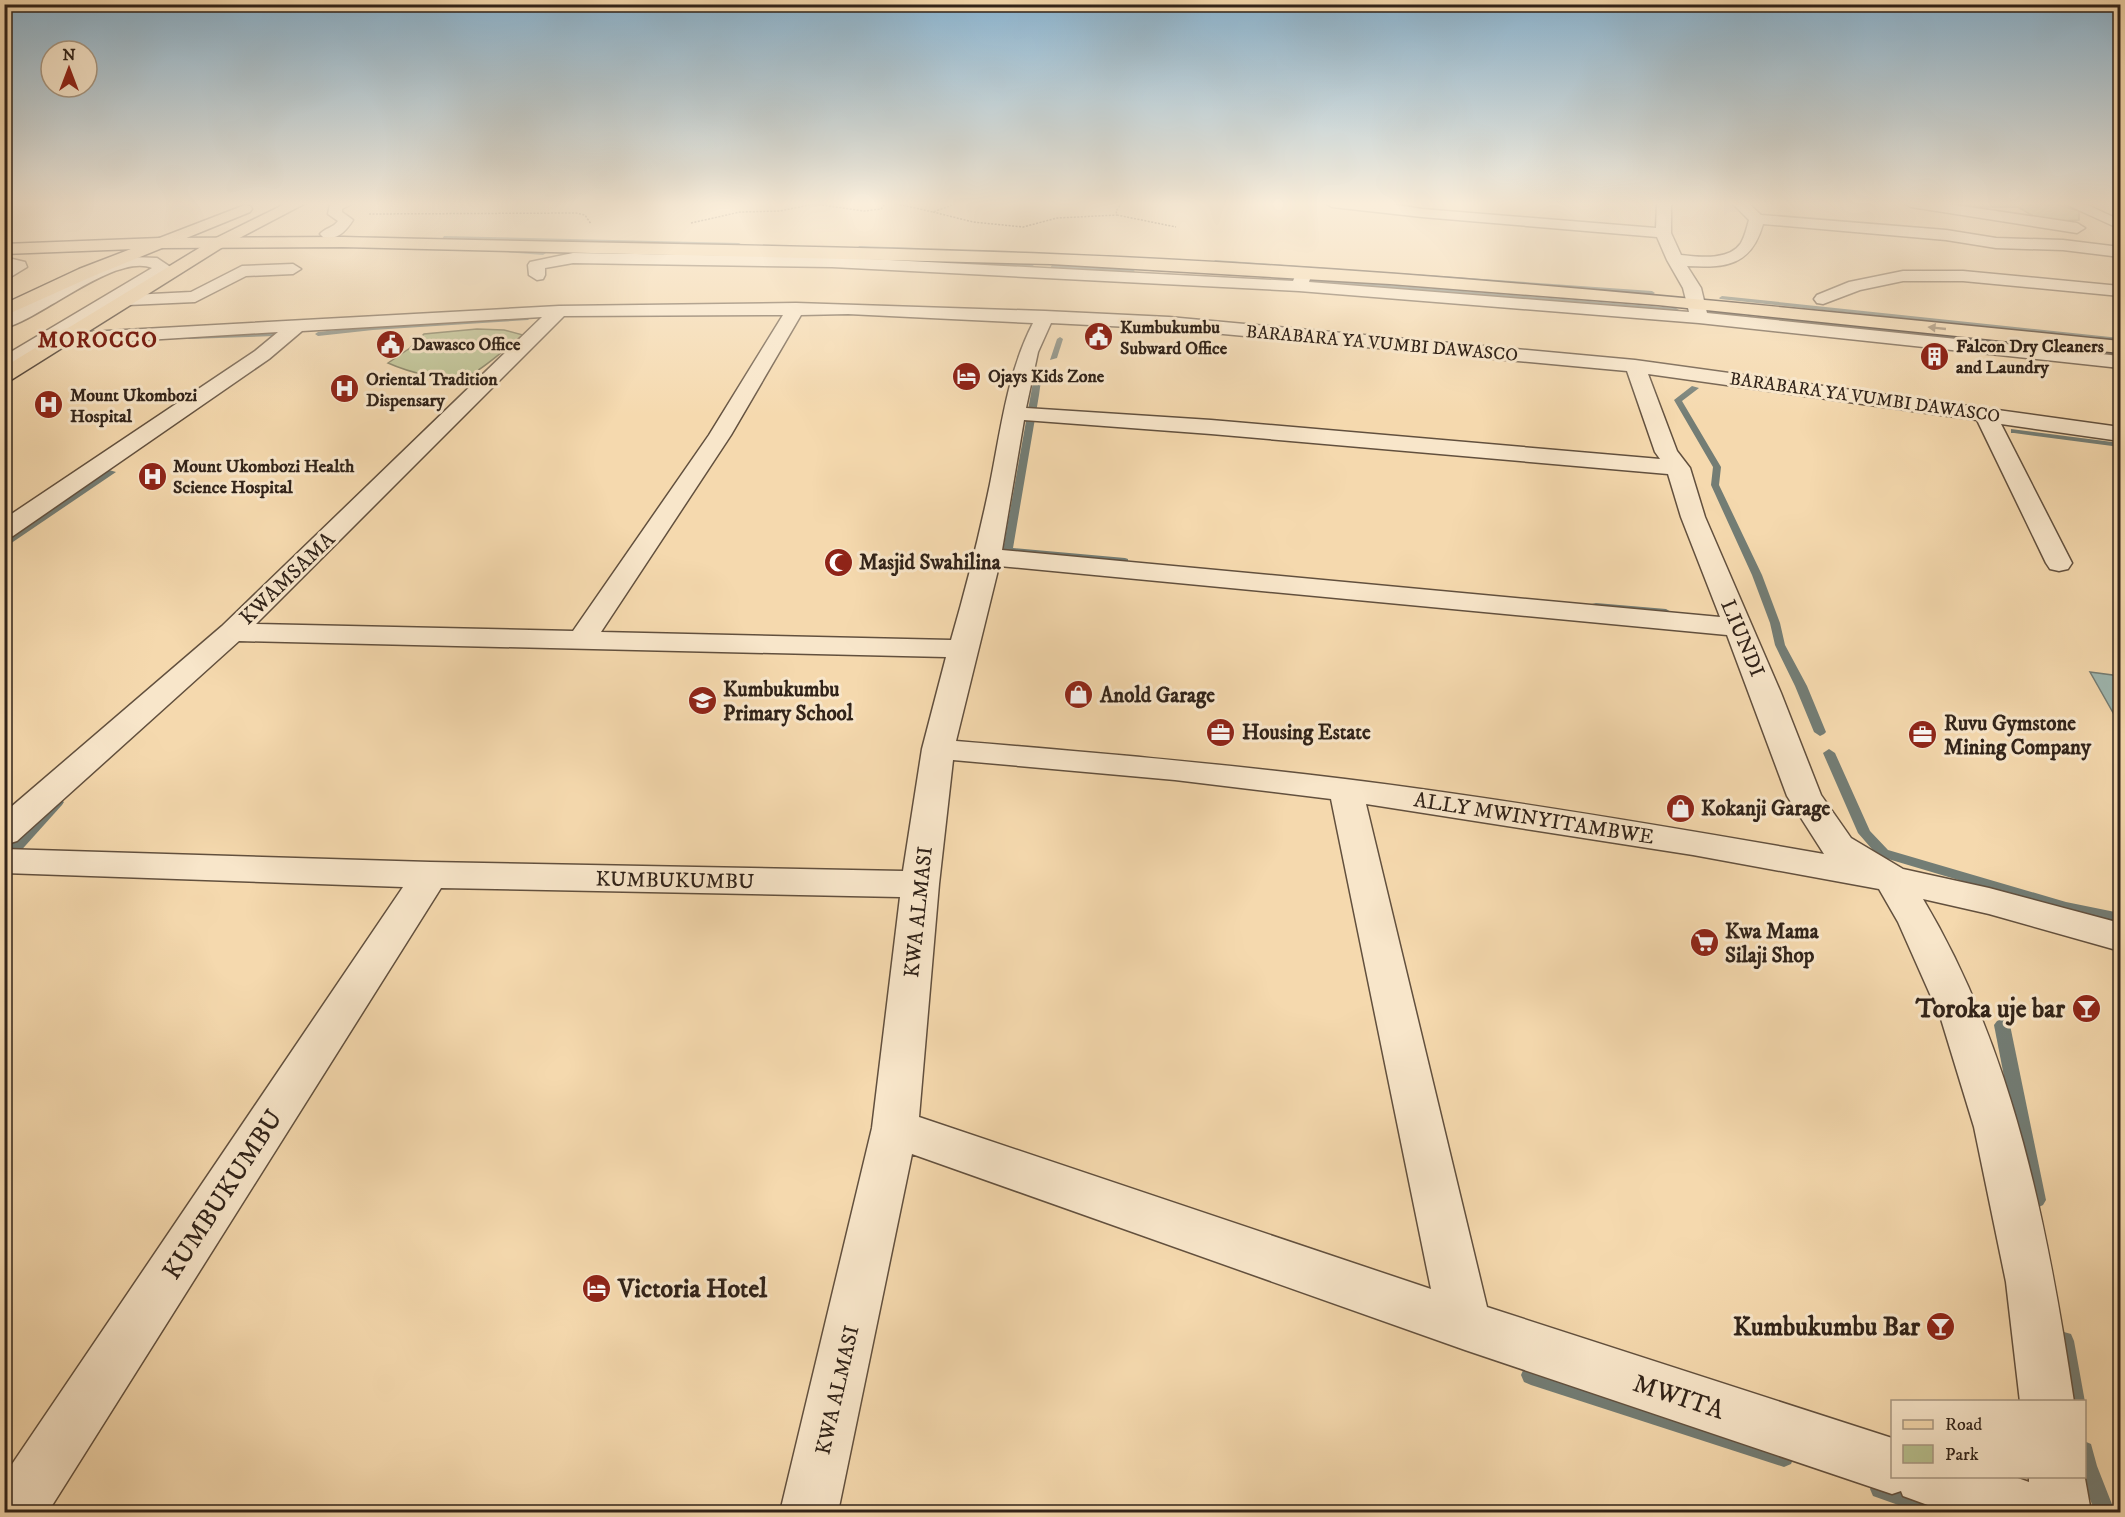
<svg xmlns="http://www.w3.org/2000/svg" width="2125" height="1517" viewBox="0 0 2125 1517" font-family="'IM FELL DW Pica',serif">
	<style>
		.green { fill: #b7c08e; stroke: #747254; stroke-width: 1.5 }
		.water { fill: #9fb9b3; stroke: #737d75; stroke-width: 1.5 }
		.lines { fill: none; stroke-linecap: round; stroke-linejoin: round }
		.stream { fill: #737d75; fill-rule: evenodd }
		.minor-casing { stroke: #62503e; stroke-width: 3 }
		.major-casing { stroke: #312319; stroke-width: 3 }
		.highway-casing { stroke: #312319; stroke-width: 3 }
		.path { stroke: #312319; stroke-width: 1.5; stroke-dasharray: 2 1.5; stroke-linecap: butt }
		.minor { fill: #f8e6ca; fill-rule: evenodd }
		.major { fill: #f5d9ae; fill-rule: evenodd }
		.highway { fill: #f5d9ae; fill-rule: evenodd }
		.oneway { fill: #937e64 }
		.labels { text-anchor: middle; stroke-width: 6; stroke-linejoin: round; paint-order: stroke }
		.far-poi-label { font-size: 18px; font-weight: bold; fill: #312319; stroke: #f8e6ca; text-anchor: start }
		.far-street-label { font-size: 18px; fill: #312319; stroke: #f8e6ca }
		.poi-label { font-size: 21px; font-weight: bold; fill: #312319; stroke: #f8e6ca; text-anchor: start }
		.street-label { font-size: 21px; fill: #312319; stroke: #f8e6ca }
		.far-district-label { font-size: 22px; font-weight: bold; letter-spacing: 1.5px; fill: #7a1f14; stroke: #f8e6ca }
		.near-poi-label { font-size: 26px; font-weight: bold; fill: #312319; stroke: #f8e6ca; text-anchor: end }
		.near-street-label { font-size: 26px; fill: #312319; stroke: #f8e6ca }
	</style>
	<rect width="100%" height="100%" fill="#f5d9ae"/>
	<filter id="stains"><feTurbulence type="fractalNoise" baseFrequency=".00333" numOctaves="4"/><feColorMatrix values="0 0 0 0 .2 0 0 0 0 .09 0 0 0 0 .02 0 0 0 .5 -.17"/></filter>
	<radialGradient id="worn" r=".72"><stop offset=".6" stop-color="#630" stop-opacity="0"/><stop offset="1" stop-color="#630" stop-opacity=".3"/></radialGradient>
	<g class="green">
		<path d="M1958,203H2052L2079,211V220L2058,221L2033,216L2018,207H1974Z"/>
		<path d="M477,329L504,330L523,335C508,346 482,371 466,377C446,383 406,371 388,363L410,348L424,334Z"/>
	</g>
	<path class="water" d="M2090,672L2120,676V725Z"/>
	<g class="lines">
		<g class="stream">
			<path d="M444,236L739,243L742,245L739,247L442,239Z"/>
			<path d="M859,246L919,248L922,250L919,252L857,249Z"/>
			<path d="M508,249L543,251L546,253L543,255L506,252Z"/>
			<path d="M915,259L1031,264L1034,266L1031,268L913,262Z"/>
			<path d="M1215,260L1652,291L1655,293L1652,295L1213,263Z"/>
			<path d="M1052,265L1132,269L1135,271L1132,273L1050,268Z"/>
			<path d="M1313,279L1676,308L1679,310L1676,312L1311,282Z"/>
			<path d="M1722,296L2120,338V342L1720,299L1719,298Z"/>
			<path d="M1710,311L1738,314L1741,316L1738,318L1708,314V312Z"/>
			<path d="M1766,316L2120,354V358L1764,319L1763,318Z"/>
			<path d="M526,317L529,319L528,320L373,330L318,336L315,334L318,332L373,326Z"/>
			<path d="M277,333V335L275,336L189,339L186,337L189,335Z"/>
			<path d="M1060,337L1063,339L1057,358L1050,360L1057,339Z"/>
			<path d="M1035,371L1042,373L1039,395L1013,548L1125,558L1128,559V563L1008,553L1003,550Z"/>
			<path d="M1692,386L1699,388L1682,401L1721,467L1719,485L1762,575L1780,623L1785,645L1807,686L1826,732L1824,734L1820,736L1814,732L1795,686L1775,645L1770,623L1752,575L1711,485L1713,467L1674,400Z"/>
			<path d="M2011,429L2120,443V447L2014,433H2011Z"/>
			<path d="M109,470L116,472L4,548V540Z"/>
			<path d="M1596,603L1666,609L1671,612L1666,615L1592,608V604Z"/>
			<path d="M1829,749L1835,753L1870,831L1888,850L2066,902L2120,913V923L2066,912L1878,856L1858,833L1823,753Z"/>
			<path d="M58,798L64,802L62,805L17,855H7L5,852L7,849L54,799Z"/>
			<path d="M2002,1019L2007,1021L2010,1025L2046,1200L2043,1205L2037,1208L2031,1205L2028,1200L1994,1025L1997,1021Z"/>
			<path d="M2064,1332L2071,1334L2074,1341L2085,1402L2084,1403V1402H2065L2054,1341L2057,1334Z"/>
			<path d="M1531,1365L1784,1447L1791,1450L1794,1457L1791,1464L1784,1467L1531,1385L1524,1382L1521,1375L1524,1368Z"/>
			<path d="M2084,1441L2091,1444L2097,1466L2115,1512H2095L2081,1476H2084Z"/>
			<path d="M1880,1479L1925,1494L1929,1501L1925,1508L1918,1512L1873,1496L1870,1489L1873,1482Z"/>
		</g>
		<defs>
			<g id="minor">
				<path d="M353,203L342,209V212L353,220C346,231 337,241 323,237L320,234C325,228 333,228 338,221L328,214L330,204Z"/>
				<path d="M1325,203H1385L1422,209L1656,228L1657,203H1671V233L1681,255C1699,257 1729,261 1741,243C1745,236 1747,227 1749,220L1732,203H1748L1761,215L1946,230L1996,238L2063,240L2120,247V257L2063,250L1996,248L1946,240L1763,224C1751,266 1726,268 1687,266L1701,288L1707,313L2120,356V368L1699,323L1299,291L832,267L573,263L545,268V275L543,279L537,280L529,275L528,265L530,262L573,253L832,257L1293,281L1298,269L1304,268L1312,273L1309,282L1689,312L1683,288L1667,260L1657,237L1422,217L1332,207Z"/>
				<path d="M1904,203H1942L2077,223L2085,228L2077,233L1911,207Z"/>
				<path d="M2063,203H2083L2120,220V229Z"/>
				<path d="M4,257L25,262L27,267L4,281V269L7,267H4Z"/>
				<path d="M132,257L157,258L172,268L132,295L191,292L242,266L293,264L301,269L293,274L246,276L195,302L128,305L120,302L70,333L559,306L796,303L1045,311L1169,317L1635,360L2120,427V441L2001,424L2072,563L2068,569L2059,571L2050,569L2046,563L1977,420L1648,374L1677,451L1690,468L1705,517L1781,693L1821,795L1851,838L1903,869L1989,888L2120,923V951L1989,914L1923,899C2014,1051 2048,1228 2074,1402H2020L2006,1282L1974,1127L1941,1019L1898,922L1879,889L1693,855L1366,804L1487,1307L1892,1438V1476H2012L2029,1482V1476H2084V1473L2091,1512H1947L1903,1496L1901,1491L1892,1494L1465,1350L912,1154L838,1512H780L872,1128L900,897L441,888L48,1512H4V1476L403,887L4,873V849L430,862L903,871L922,749L946,657L239,641L17,841L4,845V813L222,626L542,317L302,331L269,359L13,536L4,538V519L255,351L278,332L64,345L56,341L11,369L4,371V356L152,268C115,253 40,320 4,328V315L79,275ZM848,314L1033,323C1007,374 1001,429 990,484C979,537 966,588 951,640L601,632L731,435L801,315ZM783,315L709,435L573,631L256,624L564,316ZM1051,323L1169,329L1627,371L1655,452L1660,459L1211,420L1026,408L1038,352ZM1024,420L1211,434L1668,474L1681,517L1720,617L1002,550ZM999,566L1727,635L1787,796L1824,854C1665,826 1505,799 1345,779C1216,763 1086,752 956,741ZM953,760L1175,780L1331,799L1431,1289L919,1117L939,884Z"/>
				<path d="M1903,271H1963L2120,286V296L1963,281H1903L1860,290L1823,304L1817,303L1814,299L1817,295L1849,282Z"/>
			</g>
			<g id="major">
				<path d="M287,203H306L226,245L11,380L4,382V367L214,239Z"/>
				<path d="M245,205L250,206L252,209L250,212L91,277L4,316V304L79,269Z"/>
			</g>
			<path id="highway" d="M343,237C579,243 814,245 1050,254C1408,268 1764,305 2120,341V353L1658,305L1390,284L1051,264L343,247L160,248L4,254V244L160,238Z"/>
		</defs>
		<use href="#minor" class="minor-casing"/>
		<use href="#major" class="major-casing"/>
		<use href="#highway" class="highway-casing"/>
		<g class="path">
			<path d="M893,203L933,212L958,203"/>
			<path d="M1122,203L1116,211L1117,215L1176,227"/>
			<path d="M933,212L973,222L1023,227L1057,218L1117,215"/>
			<path d="M369,214L576,213L585,215L591,224"/>
			<path d="M691,223L740,212L780,211L814,204L864,211L881,209L886,203"/>
		</g>
		<use href="#minor" class="minor"/>
		<use href="#major" class="major"/>
		<use href="#highway" class="highway"/>
	</g>
	<defs><path id="oneway-solid" d="M-6-.8H1V-3.2L6.5 0L1 3.2V.8H-6Z" transform="scale(1.5)"/></defs>
	<use class="oneway" href="#oneway-solid" transform="translate(1937 328) rotate(-174)"/>
	<linearGradient id="sky" x2="0" y2="1"><stop stop-color="#8bb6d3"/><stop offset="0.49" stop-color="#faeedb"/><stop offset="1" stop-color="#faeedb" stop-opacity="0"/></linearGradient>
	<rect width="2125" height="416" fill="url(#sky)"/>
	<defs>
		<symbol id="civic-disc" viewBox="-11 -11 22 22"><circle r="9.5" fill="#8f2418" stroke="#f8e6ca"/><path d="M-.6-6.5H3V-4.5H.6V-3L4-1V1h2V6H-6V1h2V-1L-.6-3ZM-1.2 2.5V6h2.4V2.5Z" fill="#fff"/></symbol>
		<symbol id="building-disc" viewBox="-11 -11 22 22"><circle r="9.5" fill="#8f2418" stroke="#f8e6ca"/><path d="M-4-6H4V6H1V3H-1V6H-4ZM-2.5-4.3h1.7v1.8h-1.7ZM.8-4.3h1.7v1.8H.8ZM-2.5-1h1.7V.8h-1.7ZM.8-1h1.7V.8H.8Z" fill="#fff"/></symbol>
		<symbol id="hotel-disc" viewBox="-11 -11 22 22"><circle r="9.5" fill="#8f2418" stroke="#f8e6ca"/><path d="M-6-4.5h1.5V1H6V5H4.5V3h-9V5H-6ZM-4 0a1.8 1.8 0 1 1 3.6 0ZM.5 0V-2.5h3Q6-2.5 6 0Z" fill="#fff"/></symbol>
		<symbol id="hospital-disc" viewBox="-11 -11 22 22"><circle r="9.5" fill="#8f2418" stroke="#f8e6ca"/><path d="M-5-5h3v3.5h4V-5h3V5h-3V1.5h-4V5h-3Z" fill="#fff"/></symbol>
		<symbol id="mosque-disc" viewBox="-11 -11 22 22"><circle r="9.5" fill="#8f2418" stroke="#f8e6ca"/><path d="M3.5-4.9A6 6 0 1 0 3.5 4.9A5 5 0 1 1 3.5-4.9Z" fill="#fff"/></symbol>
		<symbol id="shop-disc" viewBox="-11 -11 22 22"><circle r="9.5" fill="#8f2418" stroke="#f8e6ca"/><path d="M-5-2.5h2.3a2.7 3.5 0 0 1 5.4 0H5L5.5 6h-11ZM-1.5-2.5h3a1.5 2.3 0 0 0-3 0Z" fill="#fff"/></symbol>
		<symbol id="school-disc" viewBox="-11 -11 22 22"><circle r="9.5" fill="#8f2418" stroke="#f8e6ca"/><path d="M0-5L7-2L0 1L-7-2ZM-4 1L0 2.5L4 1V4Q0 6-4 4Z" fill="#fff"/></symbol>
		<symbol id="office-disc" viewBox="-11 -11 22 22"><circle r="9.5" fill="#8f2418" stroke="#f8e6ca"/><path d="M-6-3h4V-5.5h4V-3h4V5H-6ZM-1-4.5V-3h2v-1.5ZM-6 0V1H6V0Z" fill="#fff"/></symbol>
		<symbol id="supermarket-disc" viewBox="-11 -11 22 22"><circle r="9.5" fill="#8f2418" stroke="#f8e6ca"/><path d="M-6-5.5h2.5l.6 2H6L4.5 2H-2.5L-4.4-4H-6ZM-1.5 3.2a1.3 1.3 0 1 0 .1 0ZM3 3.2a1.3 1.3 0 1 0 .1 0Z" fill="#fff"/></symbol>
		<symbol id="bar-disc" viewBox="-11 -11 22 22"><circle r="9.5" fill="#8f2418" stroke="#f8e6ca"/><path d="M-6-5H6L.8 .8V4.5H3.5V6h-7V4.5H-.8V.8Z" fill="#fff"/></symbol>
	</defs>
	<g fill-rule="evenodd">
		<use href="#civic-disc" x="1082" y="320" width="33" height="33"/>
		<use href="#civic-disc" x="374" y="328" width="33" height="33"/>
		<use href="#building-disc" x="1918" y="340" width="33" height="33"/>
		<use href="#hotel-disc" x="950" y="360" width="33" height="33"/>
		<use href="#hospital-disc" x="328" y="372" width="33" height="33"/>
		<use href="#hospital-disc" x="32" y="388" width="33" height="33"/>
		<use href="#hospital-disc" x="136" y="460" width="33" height="33"/>
		<use href="#mosque-disc" x="822" y="546" width="33" height="33"/>
		<use href="#shop-disc" x="1062" y="678" width="33" height="33"/>
		<use href="#school-disc" x="686" y="684" width="33" height="33"/>
		<use href="#office-disc" x="1204" y="716" width="33" height="33"/>
		<use href="#office-disc" x="1906" y="718" width="33" height="33"/>
		<use href="#shop-disc" x="1664" y="792" width="33" height="33"/>
		<use href="#supermarket-disc" x="1688" y="926" width="33" height="33"/>
		<use href="#bar-disc" x="2070" y="992" width="33" height="33"/>
		<use href="#hotel-disc" x="580" y="1272" width="33" height="33"/>
		<use href="#bar-disc" x="1924" y="1310" width="33" height="33"/>
	</g>
	<g class="labels">
		<g class="far-poi-label">
			<text x="1120" y="333">Kumbukumbu<tspan x="1120" dy="21">Subward Office</tspan></text>
			<text x="412" y="350">Dawasco Office</text>
			<text x="1956" y="352">Falcon Dry Cleaners<tspan x="1956" dy="21">and Laundry</tspan></text>
			<text x="988" y="382">Ojays Kids Zone</text>
			<text x="366" y="385">Oriental Tradition<tspan x="366" dy="21">Dispensary</tspan></text>
			<text x="70" y="401">Mount Ukombozi<tspan x="70" dy="21">Hospital</tspan></text>
			<text x="173" y="472">Mount Ukombozi Health<tspan x="173" dy="21">Science Hospital</tspan></text>
		</g>
		<g class="far-street-label">
			<text transform="translate(1382 343) rotate(5)" y="6">BARABARA YA VUMBI DAWASCO</text>
			<text transform="translate(1865 397) rotate(8)" y="6">BARABARA YA VUMBI DAWASCO</text>
		</g>
		<g class="poi-label">
			<text x="859" y="569">Masjid Swahilina</text>
			<text x="723" y="696">Kumbukumbu<tspan x="723" dy="24">Primary School</tspan></text>
			<text x="1100" y="702">Anold Garage</text>
			<text x="1944" y="730">Ruvu Gymstone<tspan x="1944" dy="24">Mining Company</tspan></text>
			<text x="1242" y="739">Housing Estate</text>
			<text x="1701" y="815">Kokanji Garage</text>
			<text x="1725" y="938">Kwa Mama<tspan x="1725" dy="24">Silaji Shop</tspan></text>
		</g>
		<g class="street-label">
			<text transform="translate(287 578) rotate(-44)" y="7">KWAMSAMA</text>
			<text transform="translate(1743 638) rotate(67)" y="7">LIUNDI</text>
			<text transform="translate(1534 818) rotate(9)" y="7">ALLY MWINYITAMBWE</text>
			<text transform="translate(675 880) rotate(1)" y="7">KUMBUKUMBU</text>
			<text transform="translate(918 912) rotate(-84)" y="7">KWA ALMASI</text>
			<text transform="translate(837 1390) rotate(-77)" y="7">KWA ALMASI</text>
		</g>
		<g class="far-district-label">
			<text x="98" y="347">MOROCCO</text>
		</g>
		<g class="near-poi-label">
			<text x="2065" y="1017">Toroka uje bar</text>
			<text x="618" y="1297" text-anchor="start">Victoria Hotel</text>
			<text x="1920" y="1335">Kumbukumbu Bar</text>
		</g>
		<g class="near-street-label">
			<text transform="translate(222 1194) rotate(-57)" y="9">KUMBUKUMBU</text>
			<text transform="translate(1679 1396) rotate(18)" y="9">MWITA</text>
		</g>
	</g>
	<rect width="2125" height="1517" fill="none" stroke="#f5d9ae" stroke-width="24"/>
	<rect x="6" y="6" width="2113" height="1505" fill="none" stroke="#312319" stroke-width="3"/>
	<rect x="12" y="12" width="2101" height="1493" fill="none" stroke="#312319" stroke-width="1.5"/>
	<rect x="1891" y="1400" width="195" height="78" fill="#f8e6ca" stroke="#a89883" stroke-width="1.5"/>
	<rect x="1903" y="1420" width="30" height="9" fill="#f5d9ae" stroke="#a89883" stroke-width="1.5"/>
	<text x="1945" y="1430" font-size="18" fill="#312319">Road</text>
	<rect x="1903" y="1445" width="30" height="18" fill="#b7c08e" stroke="#a89883" stroke-width="1.5"/>
	<text x="1945" y="1460" font-size="18" fill="#312319">Park</text>
	<g transform="translate(69 69)"><circle r="28" fill="#f8e6ca" stroke="#a89883" stroke-width="1.5"/>
	<path d="M0-4.5L10 22L0 15L-10 22Z" fill="#8f2418"/>
	<text y="-9" font-size="16" font-weight="bold" text-anchor="middle" fill="#312319">N</text>
	</g>
	<rect width="100%" height="100%" filter="url(#stains)"/>
	<rect width="100%" height="100%" fill="url(#worn)"/>
</svg>
